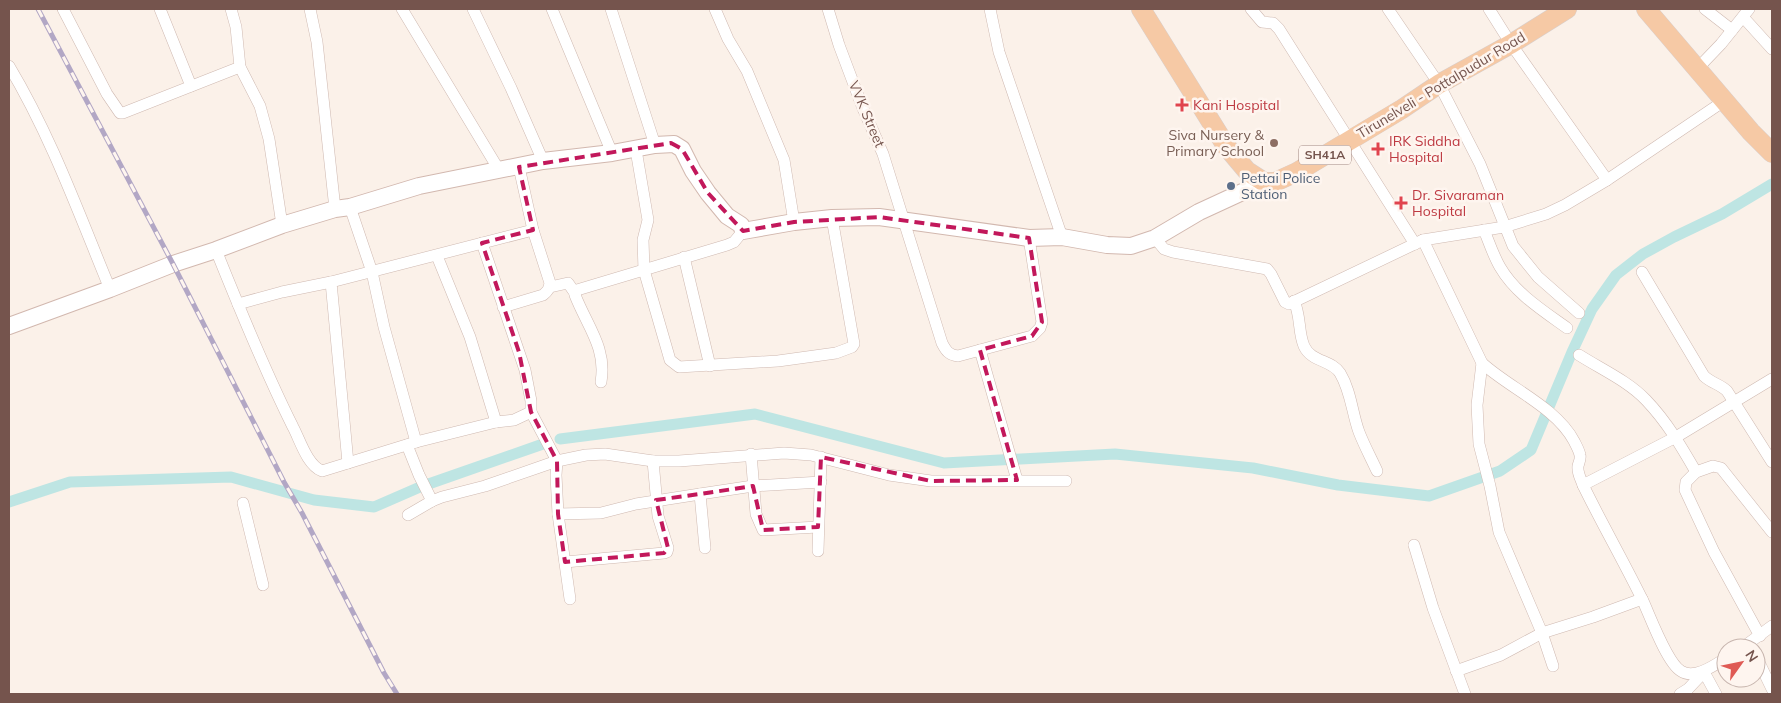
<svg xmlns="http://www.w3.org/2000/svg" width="1781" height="703" viewBox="0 0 1781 703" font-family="Mulish,sans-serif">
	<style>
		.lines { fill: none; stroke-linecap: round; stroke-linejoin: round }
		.canal { stroke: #bee5e3; stroke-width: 11 }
		.street-casing { stroke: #cfb9b1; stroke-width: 12 }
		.secondary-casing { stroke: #d2b8af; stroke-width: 18 }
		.primary-casing { stroke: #d8cfcd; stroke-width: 20 }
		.street { stroke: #fff; stroke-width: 11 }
		.secondary { stroke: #fff; stroke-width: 16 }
		.primary { stroke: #f6c9a5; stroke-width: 19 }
		.rail-casing { stroke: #b2a7c5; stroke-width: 5 }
		.rail { stroke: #fef5ef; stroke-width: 3; stroke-dasharray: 9; stroke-linecap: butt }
		.marked { fill: none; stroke: #c2185b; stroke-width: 4; stroke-dasharray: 10 6; stroke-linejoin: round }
		.health-dot { fill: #e0444e; stroke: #fef5ef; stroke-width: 2 }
		.education-dot { fill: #8d6e63; stroke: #fef5ef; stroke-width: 2 }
		.service-dot { fill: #5c6f8a; stroke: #fef5ef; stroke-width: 2 }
		.labels { text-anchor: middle; stroke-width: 5; stroke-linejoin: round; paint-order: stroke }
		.shield { fill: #fef5ef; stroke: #9e847e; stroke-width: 1 }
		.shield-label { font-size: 12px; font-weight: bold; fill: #75544d }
		.street-label { font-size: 14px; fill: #75544d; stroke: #fef5ef }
		.health-label { font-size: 14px; fill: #be3a42; stroke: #fef5ef; text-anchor: start }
		.education-label { font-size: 14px; fill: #785e54; stroke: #fef5ef; text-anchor: end }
		.service-label { font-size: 14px; fill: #4e5e75; stroke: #fef5ef; text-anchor: start }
	</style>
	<rect width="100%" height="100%" fill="#fbf1e9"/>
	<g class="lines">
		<g class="canal">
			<path d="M560,439L755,414L944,463L1115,454L1253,468L1338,485L1429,496L1500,471L1531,450L1572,352L1592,309L1616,275L1643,254L1674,237L1722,214L1772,184"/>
			<path d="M9,502L70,482L231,477L314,500L374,507L420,487L543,444"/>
		</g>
		<defs>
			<g id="street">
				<path d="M63,9L107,94L120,113H123L240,67"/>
				<path d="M160,9L191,86"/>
				<path d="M231,9L236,27L240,67L260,106L269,139L282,225"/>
				<path d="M310,9L317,42L335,209"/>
				<path d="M402,9L499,170"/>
				<path d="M473,9L511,88L543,161"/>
				<path d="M552,9L612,153"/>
				<path d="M611,9L655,145"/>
				<path d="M715,9L728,39L747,71L784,160L794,222"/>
				<path d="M828,9L839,45L862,106L883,154L942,343C946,351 949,355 958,356L1032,336L1040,328L1042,322L1029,238"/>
				<path d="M990,9L999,52L1062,237"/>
				<path d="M1251,9L1262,22L1273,23L1279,29L1415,244"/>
				<path d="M1388,9L1439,84L1480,164L1513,246L1538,277L1579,313"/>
				<path d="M1489,9L1511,44L1607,180"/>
				<path d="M1705,9L1732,30"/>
				<path d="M1743,17L1772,49"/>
				<path d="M9,66C51,136 79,214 110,289"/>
				<path d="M1698,68L1721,44L1749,9"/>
				<path d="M636,150L648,220L643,240L644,270L668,353L670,360L679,367L778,361L836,353L852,347L854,344L832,218"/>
				<path d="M350,207L372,272L384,327L416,442"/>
				<path d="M1484,230C1489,242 1493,255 1500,267C1515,293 1542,310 1567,328"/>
				<path d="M1155,238L1164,249L1173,252L1267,269L1271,274L1285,302L1289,304L1423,240L1504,227L1546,214L1565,205L1607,180L1724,101"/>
				<path d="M1423,240L1482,363C1509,388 1556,407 1574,441C1576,445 1579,450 1580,455C1581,459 1579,462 1578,466C1577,473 1581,479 1583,485C1602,524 1624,562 1643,601C1650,616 1667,663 1681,671C1694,680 1715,665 1726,658"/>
				<path d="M216,250C240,310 264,369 293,427C300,440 307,465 322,471L416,442L496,422L514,420L531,412V401L525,370L482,243"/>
				<path d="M437,256L470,337L496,422"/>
				<path d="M684,257L710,366"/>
				<path d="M1642,272L1704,376C1711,383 1720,384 1727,391L1772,462"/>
				<path d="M550,287L568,283L575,293"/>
				<path d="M1294,301C1301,316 1298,332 1304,346C1311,362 1332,360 1340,373C1351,391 1352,413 1359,432C1364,445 1371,458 1377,471"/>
				<path d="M238,304L282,292L331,282"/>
				<path d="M503,307L543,295C548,291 549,289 550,283L533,230L519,167"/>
				<path d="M980,350L1017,480"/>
				<path d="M1579,355C1601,369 1628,381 1646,400C1667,422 1681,446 1696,472"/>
				<path d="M1482,363L1477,405L1479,444L1490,486L1499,532L1542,633L1553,666"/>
				<path d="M601,382C607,348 587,326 575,295L577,290L727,245L734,242L743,231"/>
				<path d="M531,412L557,461L556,475L558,514L570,599"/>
				<path d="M407,445L419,475L432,501"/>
				<path d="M751,454L756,514L763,530L818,527"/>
				<path d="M348,463L331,282L533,230"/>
				<path d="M1583,485L1676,437L1772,379"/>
				<path d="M700,494L705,548"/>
				<path d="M243,503L263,585"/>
				<path d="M558,514L601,513L636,504L700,494L753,486L821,482"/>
				<path d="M408,515L432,501L442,497L485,486L557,461L586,455L605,454L653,461H679L784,453L811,455L889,475L931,481H1066"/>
				<path d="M1414,545L1433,608L1465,694"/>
				<path d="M818,551L821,457"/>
				<path d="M565,562L664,553L667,552L668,548L658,516L653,461"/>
				<path d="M1760,636L1714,552L1685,490L1686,482L1696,472L1713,466L1721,468L1772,532"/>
				<path d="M1742,648L1772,626"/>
				<path d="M1756,656L1772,689"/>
				<path d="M1456,671L1501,655L1542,633L1593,617L1642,599"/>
				<path d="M1680,694L1688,689L1704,672L1716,694"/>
			</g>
			<path id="secondary" d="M9,326L110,289L173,264L216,250L282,225L335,209L350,207L419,186L543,161L612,153L655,145L674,144L682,149L693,171L708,193L727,216L741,225L743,231L794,222L832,218L879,217L1029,238L1062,237L1107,245L1131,246L1155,238L1199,212L1264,182"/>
			<g id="primary">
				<path d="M1141,9L1226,146L1247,171L1264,182H1275L1297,172L1402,109L1439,84L1511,44L1567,9"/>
				<path d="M1646,9L1751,132L1772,153"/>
			</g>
		</defs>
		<use href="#street" class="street-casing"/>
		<use href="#secondary" class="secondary-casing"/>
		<use href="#primary" class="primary-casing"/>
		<use href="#street" class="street"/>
		<use href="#secondary" class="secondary"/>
		<use href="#primary" class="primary"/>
		<defs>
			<path id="rail" d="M38,9L173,264L284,482L302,513L384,673L397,694"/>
		</defs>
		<use href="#rail" class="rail-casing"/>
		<use href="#rail" class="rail"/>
	</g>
	<path class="marked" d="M671,143L682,149L708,193L743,231L794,222L879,217L1029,238L1042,322L1032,336L980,350L1017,480L931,481L821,457L818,527L763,530L753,486L700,494L656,500L668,548L664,553L565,562L558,514L557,461L531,412L519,352L482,243L533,230L519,167Z"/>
	<g class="health-dot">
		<path d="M1179.5 97.5h5v5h5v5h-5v5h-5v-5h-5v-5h5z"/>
		<path d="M1375.5 141.5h5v5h5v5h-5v5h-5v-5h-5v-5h5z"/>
		<path d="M1398.5 195.5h5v5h5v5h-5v5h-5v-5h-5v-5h5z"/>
	</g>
	<circle class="education-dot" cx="1274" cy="143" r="5"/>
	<circle class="service-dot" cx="1231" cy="186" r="5"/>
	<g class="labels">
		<rect class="shield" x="1299" y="145.5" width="52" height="19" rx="4"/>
		<g class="shield-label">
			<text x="1325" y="159">SH41A</text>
		</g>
		<g class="street-label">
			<text transform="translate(1441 85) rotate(-31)" y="5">Tirunelveli - Pottalpudur Road</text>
			<text transform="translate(867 114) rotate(67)" y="5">VVK Street</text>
		</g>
		<g class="health-label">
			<text x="1193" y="110">Kani Hospital</text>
			<text x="1389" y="146">IRK Siddha<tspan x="1389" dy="16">Hospital</tspan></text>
			<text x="1412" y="200">Dr. Sivaraman<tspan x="1412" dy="16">Hospital</tspan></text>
		</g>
		<g class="education-label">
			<text x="1264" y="140">Siva Nursery &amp;<tspan x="1264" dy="16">Primary School</tspan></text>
		</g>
		<g class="service-label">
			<text x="1241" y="183">Pettai Police<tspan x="1241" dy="16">Station</tspan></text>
		</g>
	</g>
	<rect width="1781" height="703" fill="none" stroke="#75544d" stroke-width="20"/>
	<g transform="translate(1741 663) rotate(57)"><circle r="24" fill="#fef5ef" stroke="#c7b5ae"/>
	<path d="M0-4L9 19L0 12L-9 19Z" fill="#df5a54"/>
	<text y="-8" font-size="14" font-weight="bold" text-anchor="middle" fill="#75544d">N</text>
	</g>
</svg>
